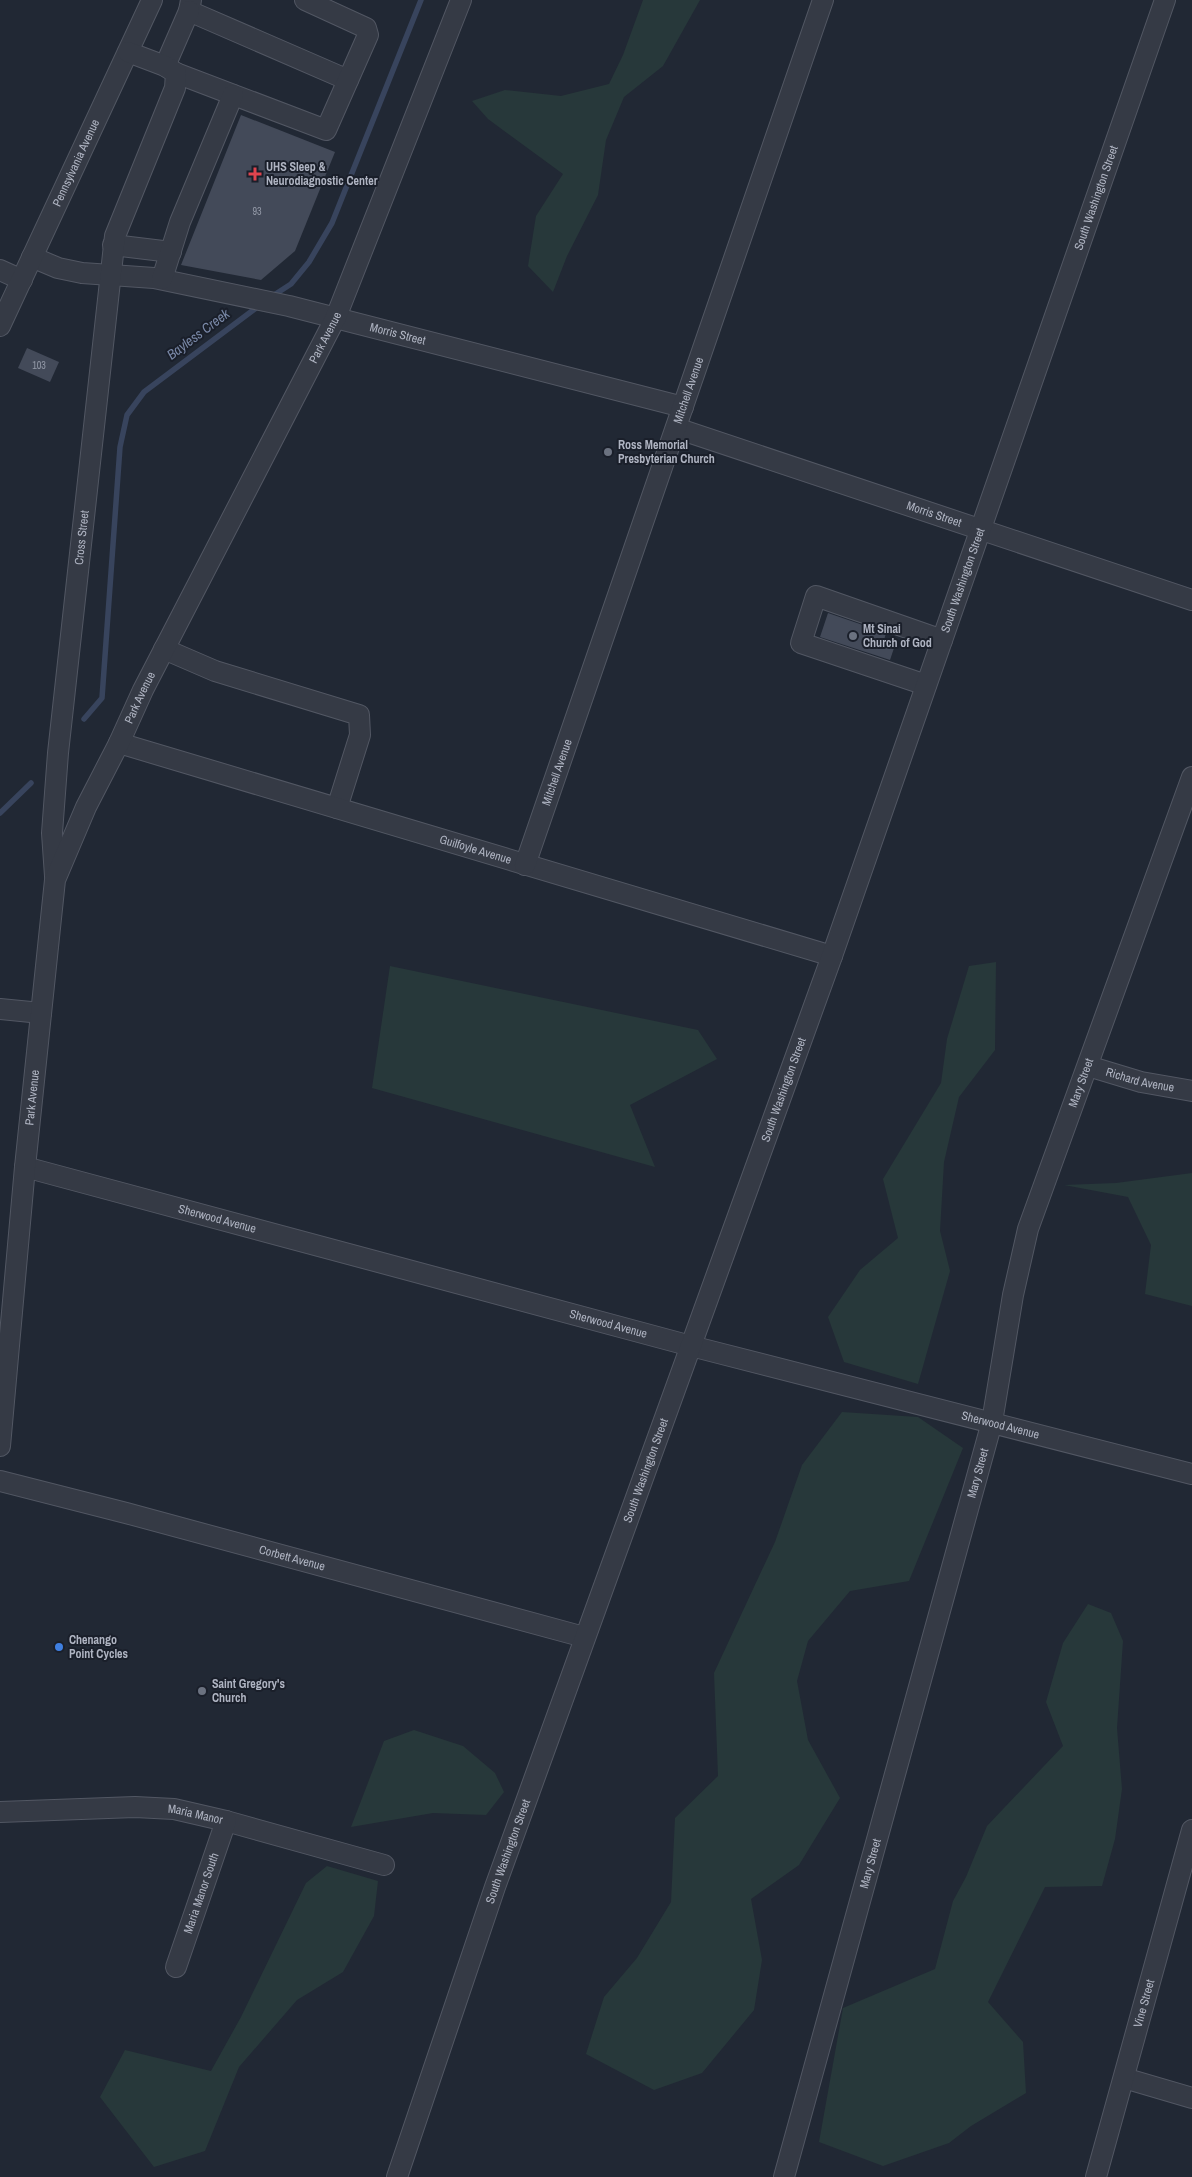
<svg xmlns="http://www.w3.org/2000/svg" width="1192" height="2177" viewBox="0 0 1192 2177" font-family="'Archivo Narrow',sans-serif">
	<style>
		.green { fill: #27383a }
		.lines { fill: none; stroke-linecap: round; stroke-linejoin: round }
		.stream { stroke: #38445d; stroke-width: 5.5 }
		.building { fill: #434a59 }
		.minor-casing { stroke: #525763; stroke-width: 22 }
		.minor { stroke: #353a45; stroke-width: 20 }
		.health-dot { fill: #e0444e; stroke: #1a1f2a; stroke-width: 2 }
		.worship-dot { fill: #6b7280; stroke: #1a1f2a; stroke-width: 2 }
		.shop-dot { fill: #3f7fe0; stroke: #1a1f2a; stroke-width: 2 }
		.labels { text-anchor: middle; stroke-width: 4; stroke-linejoin: round; paint-order: stroke }
		.number-label { font-size: 10px; fill: #949aa8 }
		.street-label { font-size: 12px; fill: #afb4c2; stroke: #1a1f2a }
		.poi-label { font-size: 12px; font-weight: bold; fill: #afb4c2; stroke: #1a1f2a; text-anchor: start }
		.water-label { font-size: 14px; font-style: italic; fill: #7a89a8; stroke: #1a1f2a }
	</style>
	<rect width="100%" height="100%" fill="#212834"/>
	<g class="green">
		<path d="M643,0H700L663,66L624,97L606,140L598,195L567,256L553,292L528,266L536,216L563,174L488,119L472,101L505,90L561,96L609,84L623,55Z"/>
		<path d="M996,962L995,1050L959,1097L944,1162L940,1231L950,1271L918,1384L844,1362L828,1317L860,1270L898,1238L883,1179L941,1083L947,1039L969,966Z"/>
		<path d="M390,966L698,1030L717,1059L630,1105L655,1167L372,1088Z"/>
		<path d="M1192,1173V1306L1145,1294L1151,1245L1128,1197L1064,1185L1116,1183Z"/>
		<path d="M842,1412L918,1417L963,1448L909,1581L850,1591L808,1641L797,1681L808,1740L840,1798L799,1865L751,1899L762,1960L754,2010L702,2073L654,2090L586,2054L604,1997L637,1958L671,1902L675,1818L718,1776L714,1673L775,1542L802,1465Z"/>
		<path d="M1088,1604L1111,1613L1123,1641L1117,1728L1122,1789L1115,1839L1102,1886L1045,1887L988,2002L1023,2042L1026,2093L971,2126L949,2143L883,2166L819,2142L843,2008L935,1969L953,1901L966,1877L987,1826L1063,1746L1046,1702L1063,1643Z"/>
		<path d="M414,1730L463,1746L495,1773L504,1792L486,1815L433,1813L351,1827L384,1741Z"/>
		<path d="M327,1866L378,1881L374,1916L343,1972L297,2000L239,2067L205,2151L154,2167L100,2097L125,2050L211,2071L241,2017L306,1883Z"/>
	</g>
	<g class="lines">
		<g class="stream">
			<path d="M271,297L291,284L309,262L332,223L421,0"/>
			<path d="M84,719L102,698L120,447L127,415L144,392L260,305"/>
			<path d="M0,813L31,783"/>
		</g>
	</g>
	<g class="building">
		<path d="M241,115L335,152L295,251L261,280L181,265Z"/>
		<path d="M27,348L59,362L50,382L18,368Z"/>
		<path d="M828,613L886,633L883,644L894,648L890,660L820,637Z"/>
	</g>
	<g class="lines">
		<defs>
			<g id="minor">
				<path d="M191,0L189,11L348,80"/>
				<path d="M165,66L189,11"/>
				<path d="M176,73L326,130L368,35L366,28L305,0"/>
				<path d="M113,245L171,252"/>
				<path id="s1" d="M32,257L58,268L82,273L154,278L289,306L683,407"/>
				<path d="M0,270L22,280"/>
				<path d="M162,279L180,222L233,95"/>
				<path id="s2" d="M0,326L152,0"/>
				<path id="s3" d="M676,428L1192,600"/>
				<path d="M164,649L215,671L359,715L360,735L337,808"/>
				<path d="M926,685L801,643L816,596L942,640"/>
				<path id="s4" d="M119,743L832,956"/>
				<path id="s5" d="M525,865L823,0"/>
				<path id="s6" d="M55,876L52,833L58,753L115,236L175,88L176,73L165,66L128,52"/>
				<path d="M0,1009L41,1013"/>
				<path id="s7" d="M1088,1066L1141,1082L1192,1091"/>
				<path id="s8" d="M25,1167L691,1346L1192,1474"/>
				<path id="s9" d="M0,1446L25,1167L55,880L86,807L119,743L143,690L336,317L461,0"/>
				<path id="s10" d="M0,1481L126,1513L584,1637"/>
				<path id="s11" d="M0,1812L135,1807L174,1809L226,1821L384,1865"/>
				<path id="s12" d="M176,1967L226,1821"/>
				<path d="M1124,2078L1192,2098"/>
				<path id="s13" d="M397,2177L495,1887L832,956L1165,0"/>
				<path id="s14" d="M784,2177L992,1422L1013,1295L1028,1229L1192,777"/>
				<path id="s15" d="M1096,2177L1192,1830"/>
			</g>
		</defs>
		<use href="#minor" class="minor-casing"/>
		<use href="#minor" class="minor"/>
	</g>
	<path class="health-dot" d="M252.5 166.5h5v5h5v5h-5v5h-5v-5h-5v-5h5z"/>
	<g class="worship-dot">
		<circle cx="608" cy="452" r="5"/>
		<circle cx="853" cy="636" r="5"/>
		<circle cx="202" cy="1691" r="5"/>
	</g>
	<circle class="shop-dot" cx="59" cy="1647" r="5"/>
	<g class="labels">
		<g class="number-label">
			<text x="257" y="215">93</text>
			<text x="39" y="369">103</text>
		</g>
		<g class="street-label">
			<text dy="4" stroke="none"><textPath href="#s2" startOffset="180">Pennsylvania Avenue</textPath></text>
			<text dy="4" stroke="none"><textPath href="#s13" startOffset="2099">South Washington Street</textPath></text>
			<text dy="4" stroke="none"><textPath href="#s1" startOffset="375">Morris Street</textPath></text>
			<text dy="4" stroke="none"><textPath href="#s9" startOffset="1175">Park Avenue</textPath></text>
			<text dy="4" stroke="none"><textPath href="#s5" startOffset="502">Mitchell Avenue</textPath></text>
			<text dy="4" stroke="none"><textPath href="#s3" startOffset="272">Morris Street</textPath></text>
			<text dy="4" stroke="none"><textPath href="#s6" startOffset="340">Cross Street</textPath></text>
			<text dy="4" stroke="none"><textPath href="#s13" startOffset="1694">South Washington Street</textPath></text>
			<text dy="4" stroke="none"><textPath href="#s9" startOffset="770">Park Avenue</textPath></text>
			<text dy="4" stroke="none"><textPath href="#s5" startOffset="98">Mitchell Avenue</textPath></text>
			<text dy="4" stroke="none"><textPath href="#s4" startOffset="372">Guilfoyle Avenue</textPath></text>
			<text dy="4" stroke="none"><textPath href="#s7" startOffset="54">Richard Avenue</textPath></text>
			<text dy="4" stroke="none"><textPath href="#s14" startOffset="1135">Mary Street</textPath></text>
			<text dy="4" stroke="none"><textPath href="#s13" startOffset="1154">South Washington Street</textPath></text>
			<text dy="4" stroke="none"><textPath href="#s9" startOffset="350">Park Avenue</textPath></text>
			<text dy="4" stroke="none"><textPath href="#s8" startOffset="199">Sherwood Avenue</textPath></text>
			<text dy="4" stroke="none"><textPath href="#s8" startOffset="604">Sherwood Avenue</textPath></text>
			<text dy="4" stroke="none"><textPath href="#s8" startOffset="1009">Sherwood Avenue</textPath></text>
			<text dy="4" stroke="none"><textPath href="#s13" startOffset="749">South Washington Street</textPath></text>
			<text dy="4" stroke="none"><textPath href="#s14" startOffset="730">Mary Street</textPath></text>
			<text dy="4" stroke="none"><textPath href="#s10" startOffset="302">Corbett Avenue</textPath></text>
			<text dy="4" stroke="none"><textPath href="#s11" startOffset="196">Maria Manor</textPath></text>
			<text dy="4" stroke="none"><textPath href="#s13" startOffset="344">South Washington Street</textPath></text>
			<text dy="4" stroke="none"><textPath href="#s14" startOffset="325">Mary Street</textPath></text>
			<text dy="4" stroke="none"><textPath href="#s12" startOffset="78">Maria Manor South</textPath></text>
			<text dy="4" stroke="none"><textPath href="#s15" startOffset="180">Vine Street</textPath></text>
		</g>
		<g class="poi-label">
			<text x="266" y="171">UHS Sleep &amp;<tspan x="266" dy="14">Neurodiagnostic Center</tspan></text>
			<text x="618" y="449">Ross Memorial<tspan x="618" dy="14">Presbyterian Church</tspan></text>
			<text x="863" y="633">Mt Sinai<tspan x="863" dy="14">Church of God</tspan></text>
			<text x="69" y="1644">Chenango<tspan x="69" dy="14">Point Cycles</tspan></text>
			<text x="212" y="1688">Saint Gregory's<tspan x="212" dy="14">Church</tspan></text>
		</g>
		<g class="water-label">
			<text transform="translate(198 334) rotate(-37)" y="5">Bayless Creek</text>
		</g>
	</g>
</svg>
